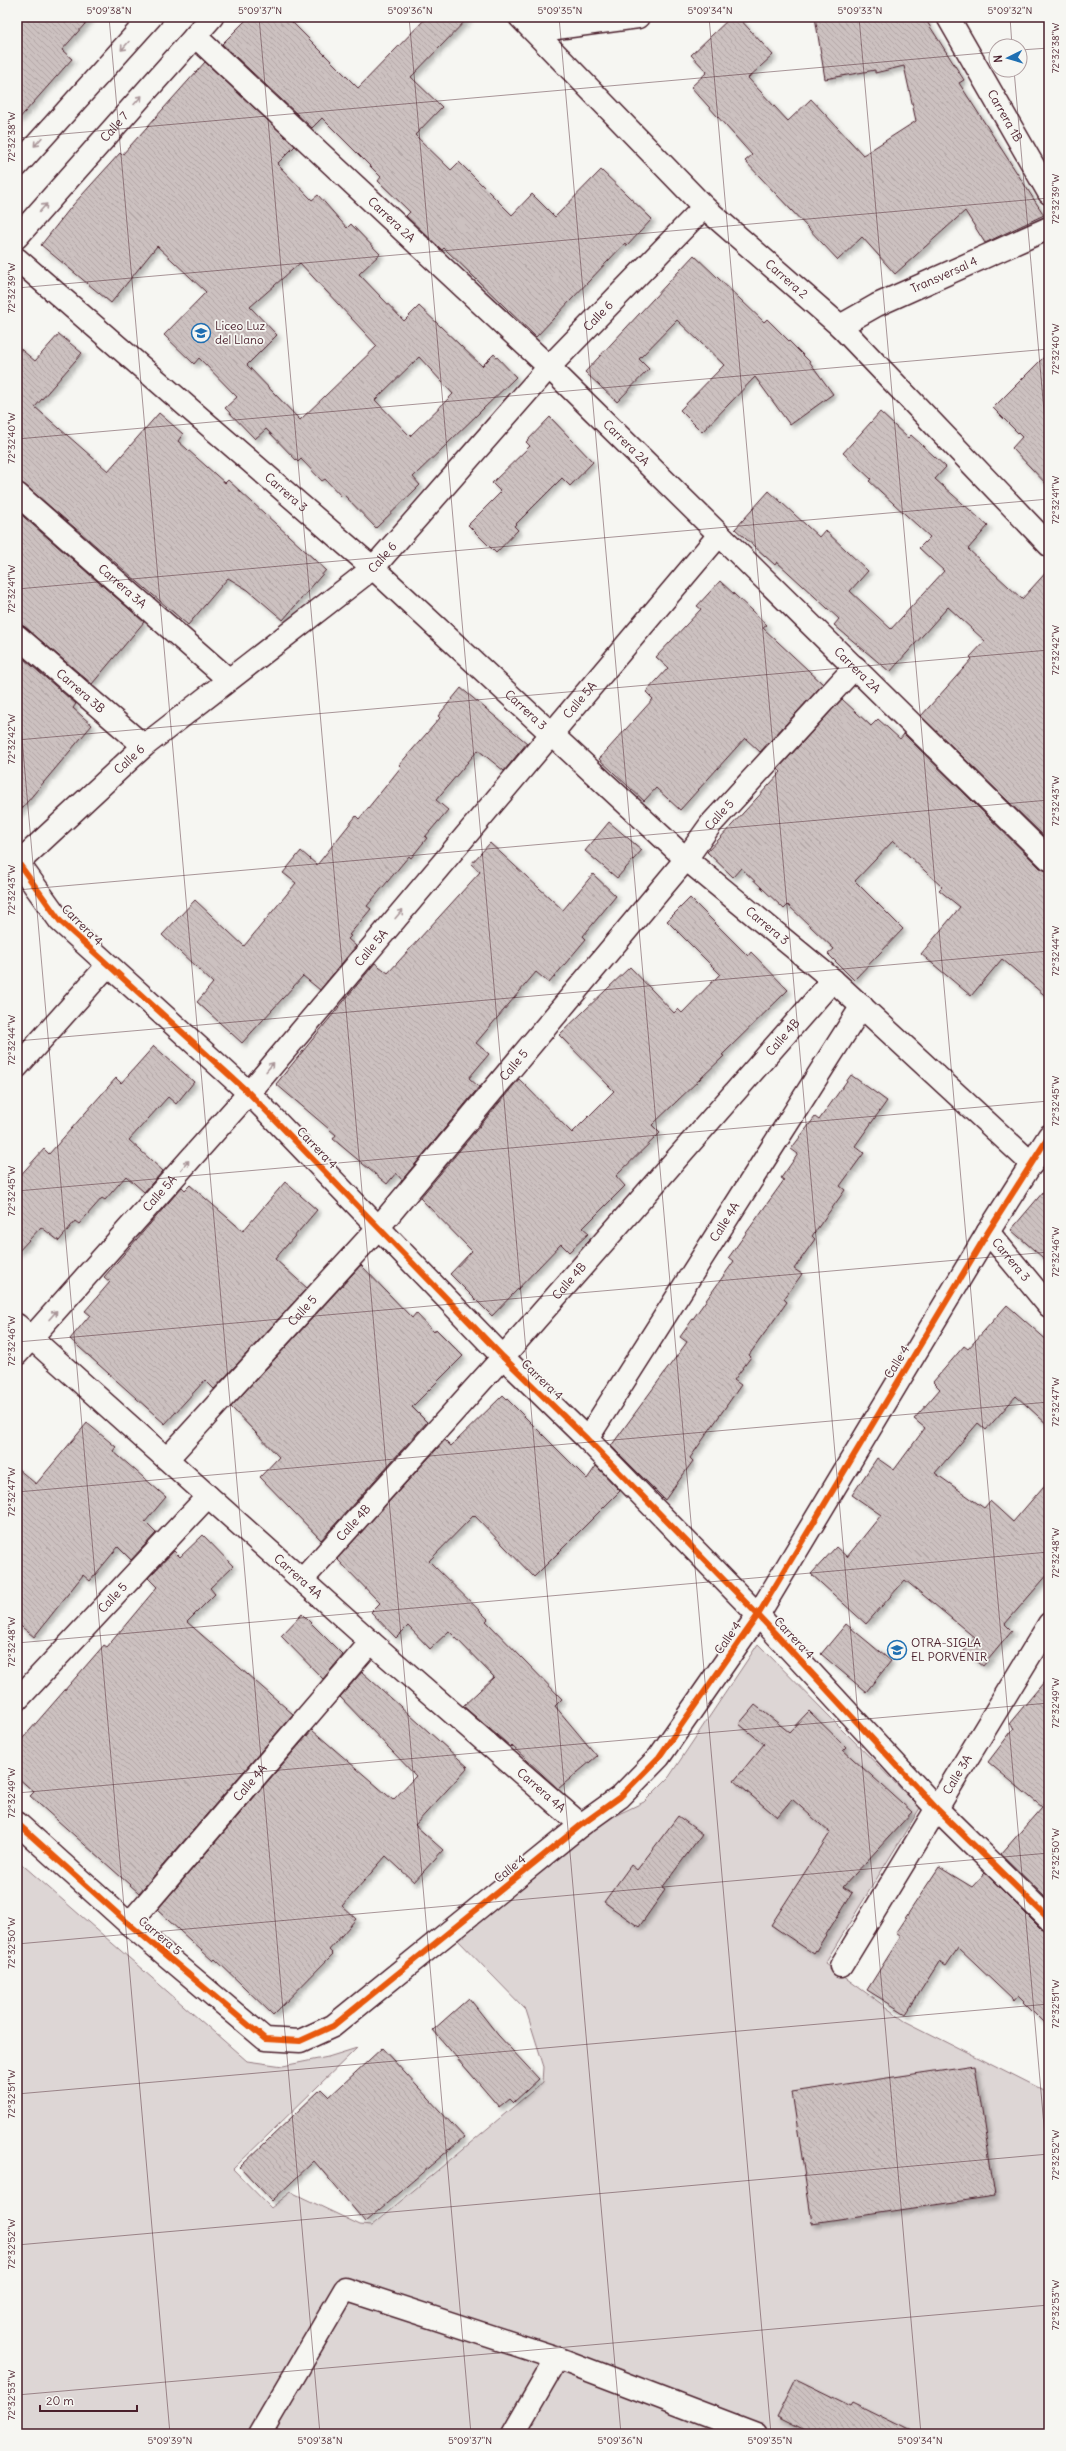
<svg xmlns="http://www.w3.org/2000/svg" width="1066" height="2451" viewBox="0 0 1066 2451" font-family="Delius,sans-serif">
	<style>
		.grass { fill: #ddd6d5; stroke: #947a80 }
		.building { fill: url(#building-back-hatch); stroke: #4a1f2b; fill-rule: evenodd; filter: url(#shadow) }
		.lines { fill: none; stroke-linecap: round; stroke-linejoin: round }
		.street-casing { stroke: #4a1f2b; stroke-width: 25 }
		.secondary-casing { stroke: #4a1f2b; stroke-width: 25 }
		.street { stroke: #f6f6f2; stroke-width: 22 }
		.secondary { stroke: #f6f6f2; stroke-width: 22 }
		.cycleway-casing { stroke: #f6f6f2; stroke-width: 8 }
		.cycleway { stroke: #e8590c; stroke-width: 6 }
		.oneway { stroke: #a99598 }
		.ticks { fill: none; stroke: #4a1f2b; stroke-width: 1; stroke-opacity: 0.45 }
		.labels { text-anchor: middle; stroke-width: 3.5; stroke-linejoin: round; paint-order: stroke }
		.street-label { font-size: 12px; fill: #4a1f2b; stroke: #f6f6f2 }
		.poi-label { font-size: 12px; fill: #4a1f2b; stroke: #f6f6f2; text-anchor: start }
		.neatline { fill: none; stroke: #4a1f2b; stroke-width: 1.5 }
		.ticks-label { font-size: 10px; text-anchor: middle; fill: #4a1f2b }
	</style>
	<defs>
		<pattern id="building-back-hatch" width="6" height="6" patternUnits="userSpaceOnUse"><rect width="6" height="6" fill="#ccc1c0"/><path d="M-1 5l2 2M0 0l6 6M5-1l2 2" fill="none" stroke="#b1a5a5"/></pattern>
		<filter id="shadow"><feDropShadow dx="3.5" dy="3.5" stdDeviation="2" flood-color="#0004"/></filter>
	</defs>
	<rect width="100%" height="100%" fill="#f6f6f2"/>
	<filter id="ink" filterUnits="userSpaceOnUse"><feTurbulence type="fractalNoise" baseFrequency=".025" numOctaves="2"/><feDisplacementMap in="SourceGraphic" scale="8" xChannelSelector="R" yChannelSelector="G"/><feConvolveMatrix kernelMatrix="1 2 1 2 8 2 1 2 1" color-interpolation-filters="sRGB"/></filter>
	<g filter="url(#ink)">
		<path class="grass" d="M758,1644L920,1808L825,1963L905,2021L1049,2094V2434H17V1860L247,2061L283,2066L328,2057L357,2048L233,2169L271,2208L291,2192L360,2225L371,2226L543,2082L544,2067L526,2010L454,1936L587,1829L644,1802L669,1777Z"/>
		<g class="building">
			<path d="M17,17H91L62,50L72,59L17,121Z"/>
			<path d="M249,17H287L358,88L427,17H469L411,77L442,107L415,135L451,170L459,162L512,215L532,194L555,217L601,170L652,219L627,246L625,243L536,337L444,248L442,250L406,216L410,212L378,181L381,177L322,118L312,128L222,44Z"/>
			<path d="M731,17H738L773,55L748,78L788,121L811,99L863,155L916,121L904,66L875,73V70L825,79L815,17H924L964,80L959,83L1044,215L985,243L965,211L895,274L862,237L838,260L745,161L752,155L691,87L707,72L691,55Z"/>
			<path d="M205,62L295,146L277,164L312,200L318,195L347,228L351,224L380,254L359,274L404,321L419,306L482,366L494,354L516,377L413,477L420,485L376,528L344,495L342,497L325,479L322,481L301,459L298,462L266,429L255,439L225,408L237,397L199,358L194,364L164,335L206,292L157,246L111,303L41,245L72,206L120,153L122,155ZM300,263L377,346L300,420L247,365L277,335L250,307ZM419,357L453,394L410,436L375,400Z"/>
			<path d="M694,255L764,322L767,319L809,361L833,394L790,425L755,377L702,432L680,410L724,365L677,320L639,359L649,369L617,402L585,372Z"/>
			<path d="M59,334L82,353L35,407L108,471L159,413L183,434L178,441L225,483L228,480L326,570L283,620L248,590L228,578L188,625L25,485L17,482V346L35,361Z"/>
			<path d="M1049,352V487L1012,448L1022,437L993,408Z"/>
			<path d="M880,412L908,438L911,435L946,467L935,479L988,526L968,549L1022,599L1049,569V841L921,716L972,659L970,657L985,641L948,607L890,672L834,625L839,619L777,562L775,565L735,529L769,491L819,537L825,530L868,571L850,591L891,629L944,571L919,548L930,537L869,481L871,479L843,453Z"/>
			<path d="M550,417L593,462L570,486L562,478L514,526L518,530L496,553L468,525L501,492L492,483L530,446L526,442Z"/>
			<path d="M17,511L144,622L92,684L25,627L17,624Z"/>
			<path d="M720,581L767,625L763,628L823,684L760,752L745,738L680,810L656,788L644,801L599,759L653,699L646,692L668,668L656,657L701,609L697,606Z"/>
			<path d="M17,653L76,704L73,708L92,725L17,814Z"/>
			<path d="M461,688L527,743L504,771L478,750L436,800L448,810L425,837L427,838L411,858L409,856L367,906L371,909L349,935L351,936L348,939L356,946L320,990L303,976L242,1043L197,1002L213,983L162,935L195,900L244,946L296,883L283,873L301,851L317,865L356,816L359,819L377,797L401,767L399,765L440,718L438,716Z"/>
			<path d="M842,699L871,726L878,719L900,739L904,734L1040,868L1049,871V999L1002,959L971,996L921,954L960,907L939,890L942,887L893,841L855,881L903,929L854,980L828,954L834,949L788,905L784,909L741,868L733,877L707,852L781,772L778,769Z"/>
			<path d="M609,822L642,850L617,878L585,851Z"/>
			<path d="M490,843L563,910L593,874L616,896L583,936L586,939L549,983L536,972L476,1043L489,1054L469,1078L479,1087L402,1180L396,1173L387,1184L333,1139L336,1135L276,1084L375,963L388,973L480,872L471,864Z"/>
			<path d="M690,898L748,956L751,952L788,990L722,1055L724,1056L652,1125L660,1133L616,1176L625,1186L583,1228L589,1233L569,1252L561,1244L492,1316L450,1274L472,1251L420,1198L519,1079L572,1133L614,1091L559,1035L630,967L674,1013L678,1009L682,1013L720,974L667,921Z"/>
			<path d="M154,1046L194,1082L176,1104L168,1097L129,1140L163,1171L144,1192L126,1176L105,1200L102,1198L79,1224L75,1221L59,1241L41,1227L17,1253V1179L44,1149L49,1154L116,1078L121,1083Z"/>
			<path d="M851,1075L887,1101L855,1146L864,1153L840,1186L845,1190L812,1236L815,1239L794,1269L802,1274L784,1299L787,1302L749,1355L751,1357L734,1380L741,1385L690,1458L693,1461L665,1500L611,1446L687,1342L680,1337L734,1261L729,1257L784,1180L781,1178L798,1154L791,1149L815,1117L819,1120Z"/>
			<path d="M285,1182L317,1210L275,1259L307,1288L214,1389L205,1380L165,1424L70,1339L90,1315L85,1311L110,1282L104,1277L182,1187L185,1190L190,1185L243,1231Z"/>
			<path d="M1049,1185V1263L1011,1230Z"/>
			<path d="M361,1265L412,1318L416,1313L434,1332L436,1329L463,1356L412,1407L427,1422L321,1540L260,1477L279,1457L231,1407Z"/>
			<path d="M1007,1305L1049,1342V1426L1016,1396L986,1430L978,1423L935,1473L984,1508L990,1501L1013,1522L1049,1480V1573L1005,1624L1012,1631L983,1666L964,1651L975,1638L905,1580L866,1624L811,1574L836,1547L847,1557L881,1515L852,1495L877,1458L894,1470L925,1428L914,1419L940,1389L933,1382L964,1346L968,1349Z"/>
			<path d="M503,1395L587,1479L596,1466L620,1491L534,1577L474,1515L429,1561L488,1619L486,1621L562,1699L555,1706L597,1756L558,1789L512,1746L511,1747L463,1706L494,1677L449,1631L430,1649L408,1626L396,1638L371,1612L380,1603L337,1559L445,1440L451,1446Z"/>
			<path d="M87,1423L116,1447L113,1451L166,1497L145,1522L156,1533L131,1560L118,1547L90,1581L83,1575L34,1637L17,1623V1468L36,1484Z"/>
			<path d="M203,1535L233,1566L210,1588L215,1594L187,1622L293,1714L139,1893L30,1796L34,1792L17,1777V1745L104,1645L107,1647L157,1587L148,1578L174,1551L180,1557Z"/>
			<path d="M302,1614L343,1655L323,1679L281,1636Z"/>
			<path d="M846,1624L891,1661L866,1692L821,1654Z"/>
			<path d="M362,1672L468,1767L415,1825L443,1850L414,1882L386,1856L342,1906L356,1919L329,1950L333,1954L273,2015L215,1959L213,1961L157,1910L312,1730L393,1800L416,1776L340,1697Z"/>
			<path d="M1049,1676V1901L1001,1854L1042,1807L988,1762L1014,1728L1009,1724Z"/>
			<path d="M755,1705L789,1732L809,1711L846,1747L843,1750L912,1812L843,1887L852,1893L814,1954L771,1925L830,1833L792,1799L777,1817L734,1781L764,1744L739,1724Z"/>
			<path d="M678,1816L702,1834L662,1888L665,1890L639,1927L604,1902L631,1865L637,1870Z"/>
			<path d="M939,1867L972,1887L985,1873L1040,1928L1049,1931V2027L1018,1996L1014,2001L958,1948L946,1966L939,1962L906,2014L867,1990L901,1936L896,1932Z"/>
			<path d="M469,1998L498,2035L539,2079L514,2102L510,2098L499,2107L433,2030Z"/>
			<path d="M382,2048L464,2137L365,2222L314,2161L272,2201L240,2167L321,2089L329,2097Z"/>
			<path d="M975,2065L995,2196L812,2223L792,2092Z"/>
			<path d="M796,2379L851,2406L853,2403L916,2434H811L777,2417Z"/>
		</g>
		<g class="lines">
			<defs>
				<g id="street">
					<path id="s1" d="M520,17L704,207L840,326L1049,545"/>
					<path id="s2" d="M948,17L1049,193"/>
					<path d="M534,31L638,17"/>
					<path id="s3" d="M195,36L549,367L1049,859"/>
					<path id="s4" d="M17,259L373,568L686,859L833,980L1032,1164"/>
					<path id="s5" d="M840,326L877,305L1049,228"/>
					<path id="s6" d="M17,494L228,679"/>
					<path id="s7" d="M17,636L144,746"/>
					<path d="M17,861L60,921L249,1093L503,1357L587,1439L758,1615L938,1810L1049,1919"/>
					<path id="s8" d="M18,863L144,746L373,568L549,367L704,207"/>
					<path d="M17,1067L108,965"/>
					<path id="s9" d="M988,1232L1049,1306"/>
					<path id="s10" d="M17,1325L371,1642L581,1825"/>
					<path id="s11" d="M17,1354L249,1093L719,535"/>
					<path id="s12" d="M587,1439L862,1006"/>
					<path id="s13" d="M167,1459L378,1228L686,859L711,824L855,667"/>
					<path id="s14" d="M302,1580L503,1357L833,980"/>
					<path id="s15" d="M17,1700L208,1496"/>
					<path d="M17,1823L129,1924L265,2039L300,2041L333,2026L581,1825L620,1797L659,1757L758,1615L988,1232L1049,1136"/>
					<path id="s16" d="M129,1924L371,1642"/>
					<path id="s17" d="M841,1966L1049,1624"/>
					<path d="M260,2434L345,2289L557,2358L756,2434"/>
					<path d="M513,2434L557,2358"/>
				</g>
				<g id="secondary">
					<path d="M17,166L151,17"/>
					<path id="s18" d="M17,237L212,17"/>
				</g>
			</defs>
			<use href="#street" class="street-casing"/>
			<use href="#secondary" class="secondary-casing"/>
			<use href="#street" class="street"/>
			<use href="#secondary" class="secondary"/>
			<defs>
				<g id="cycleway">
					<path d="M17,861L60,921L249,1093L503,1357L587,1439L758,1615L938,1810L1049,1919"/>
					<path d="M17,1823L129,1924L265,2039L300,2041L333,2026L581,1825L620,1797L659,1757L758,1615L988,1232L1049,1136"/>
				</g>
			</defs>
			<use href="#cycleway" class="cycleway-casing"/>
			<use href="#cycleway" class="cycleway"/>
		</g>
		<defs><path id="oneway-shaft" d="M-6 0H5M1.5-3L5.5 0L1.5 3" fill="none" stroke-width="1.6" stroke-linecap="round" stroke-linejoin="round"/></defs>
		<g class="oneway">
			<use href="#oneway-shaft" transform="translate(125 46) rotate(132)"/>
			<use href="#oneway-shaft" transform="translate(138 100) rotate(-48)"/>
			<use href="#oneway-shaft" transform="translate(38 142) rotate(132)"/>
			<use href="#oneway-shaft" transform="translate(43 208) rotate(-48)"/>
			<use href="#oneway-shaft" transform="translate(399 914) rotate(-50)"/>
			<use href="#oneway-shaft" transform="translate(270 1067) rotate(-50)"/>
			<use href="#oneway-shaft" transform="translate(185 1165) rotate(-49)"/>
			<use href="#oneway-shaft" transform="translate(53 1315) rotate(-49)"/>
		</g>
	</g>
	<path class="ticks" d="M109,17L320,2434M259,17L471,2434M409,17L621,2434M559,17L771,2434M709,17L921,2434M859,17L1049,2183M1010,17L1012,46M1020,50L1049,48M1014,70L1049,468M17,138L996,52M17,288L1049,198M17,439L1049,349M17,589L1049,499M17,681L170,2434M17,740L1049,650M17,890L1049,800M17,1041L1049,951M17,1191L1049,1101M17,1342L1049,1252M17,1492L1049,1402M17,1643L1049,1552M17,1793L1049,1703M17,1944L1049,1853M17,2094L1049,2004M17,2245L1049,2154M17,2395L1049,2305M17,2397L20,2434"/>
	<defs>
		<symbol id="school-ring" viewBox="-11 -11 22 22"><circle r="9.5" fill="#f6f6f2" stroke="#1f6fb2" stroke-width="1.5"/><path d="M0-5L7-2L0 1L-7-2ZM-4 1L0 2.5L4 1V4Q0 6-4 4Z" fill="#1f6fb2"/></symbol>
	</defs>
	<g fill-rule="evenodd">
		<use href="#school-ring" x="190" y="322" width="22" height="22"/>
		<use href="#school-ring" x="886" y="1639" width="22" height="22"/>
	</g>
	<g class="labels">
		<g class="street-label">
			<text dy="4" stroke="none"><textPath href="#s2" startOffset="114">Carrera 1B</textPath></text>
			<text dy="4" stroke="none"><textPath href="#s18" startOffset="147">Calle 7</textPath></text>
			<text dy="4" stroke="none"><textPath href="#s3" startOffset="269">Carrera 2A</textPath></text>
			<text dy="4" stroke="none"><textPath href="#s5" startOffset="116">Transversal 4</textPath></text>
			<text dy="4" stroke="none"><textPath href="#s1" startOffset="374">Carrera 2</textPath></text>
			<text dy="4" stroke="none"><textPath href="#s8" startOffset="800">Calle 6</textPath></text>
			<text dy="4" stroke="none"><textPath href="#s3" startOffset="593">Carrera 2A</textPath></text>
			<text dy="4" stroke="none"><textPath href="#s4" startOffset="356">Carrera 3</textPath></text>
			<text dy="4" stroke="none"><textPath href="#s8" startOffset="476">Calle 6</textPath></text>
			<text dy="4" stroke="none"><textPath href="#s6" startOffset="140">Carrera 3A</textPath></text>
			<text dy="4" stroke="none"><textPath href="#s3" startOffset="917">Carrera 2A</textPath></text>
			<text dy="4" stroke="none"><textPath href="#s7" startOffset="84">Carrera 3B</textPath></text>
			<text dy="4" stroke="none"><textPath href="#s11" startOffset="863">Calle 5A</textPath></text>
			<text dy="4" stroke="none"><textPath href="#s4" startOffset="680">Carrera 3</textPath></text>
			<text dy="4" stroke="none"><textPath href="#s8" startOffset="152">Calle 6</textPath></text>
			<text dy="4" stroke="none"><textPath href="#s13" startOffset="849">Calle 5</textPath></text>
			<text transform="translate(82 925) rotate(45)" y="4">Carrera 4</text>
			<text dy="4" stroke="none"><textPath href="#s4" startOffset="1004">Carrera 3</textPath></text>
			<text dy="4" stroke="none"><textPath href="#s11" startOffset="539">Calle 5A</textPath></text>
			<text dy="4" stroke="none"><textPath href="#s14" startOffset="725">Calle 4B</textPath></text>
			<text dy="4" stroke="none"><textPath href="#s13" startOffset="525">Calle 5</textPath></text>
			<text transform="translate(317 1148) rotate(46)" y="4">Carrera 4</text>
			<text dy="4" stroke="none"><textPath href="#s11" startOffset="215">Calle 5A</textPath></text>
			<text dy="4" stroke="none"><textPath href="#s12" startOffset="257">Calle 4A</textPath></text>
			<text dy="4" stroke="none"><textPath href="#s9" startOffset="36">Carrera 3</textPath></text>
			<text dy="4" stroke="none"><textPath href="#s14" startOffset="401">Calle 4B</textPath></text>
			<text dy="4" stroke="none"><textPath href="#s13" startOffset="201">Calle 5</textPath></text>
			<text transform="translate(897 1362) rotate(-59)" y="4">Calle 4</text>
			<text transform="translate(542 1380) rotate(44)" y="4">Carrera 4</text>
			<text dy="4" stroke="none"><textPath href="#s14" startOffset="77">Calle 4B</textPath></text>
			<text dy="4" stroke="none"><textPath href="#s10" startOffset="377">Carrera 4A</textPath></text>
			<text dy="4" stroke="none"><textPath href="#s15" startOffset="140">Calle 5</textPath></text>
			<text transform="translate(728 1638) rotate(-55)" y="4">Calle 4</text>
			<text transform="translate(794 1638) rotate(47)" y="4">Carrera 4</text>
			<text dy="4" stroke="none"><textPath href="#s17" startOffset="224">Calle 3A</textPath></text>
			<text dy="4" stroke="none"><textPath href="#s16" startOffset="186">Calle 4A</textPath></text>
			<text dy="4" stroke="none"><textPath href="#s10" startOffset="701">Carrera 4A</textPath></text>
			<text transform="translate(510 1869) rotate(-39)" y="4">Calle 4</text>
			<text transform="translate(160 1936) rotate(40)" y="4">Carrera 5</text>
		</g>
		<g class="poi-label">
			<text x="215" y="330">Liceo Luz<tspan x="215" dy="14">del Llano</tspan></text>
			<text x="911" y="1647">OTRA-SIGLA<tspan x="911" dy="14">EL PORVENIR</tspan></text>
		</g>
	</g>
	<rect width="1066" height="2451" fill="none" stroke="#f6f6f2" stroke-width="44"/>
	<g transform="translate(1008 58) rotate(265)"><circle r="19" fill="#f6f6f2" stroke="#b1a0a2"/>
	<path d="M0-3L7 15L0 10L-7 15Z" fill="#1f6fb2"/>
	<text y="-6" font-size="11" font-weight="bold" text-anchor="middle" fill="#4a1f2b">N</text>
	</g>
	<path d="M40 2405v6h97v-6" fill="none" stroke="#4a1f2b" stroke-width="2"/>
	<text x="46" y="2405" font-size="12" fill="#4a1f2b" stroke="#f6f6f2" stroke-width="3" paint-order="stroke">20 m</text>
	<rect x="22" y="22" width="1022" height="2407" class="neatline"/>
	<g class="ticks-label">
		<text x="109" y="14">5°09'38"N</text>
		<text x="260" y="14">5°09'37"N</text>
		<text x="410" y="14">5°09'36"N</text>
		<text x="560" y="14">5°09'35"N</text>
		<text x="710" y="14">5°09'34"N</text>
		<text x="860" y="14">5°09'33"N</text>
		<text x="1010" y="14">5°09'32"N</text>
		<text transform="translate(1055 48) rotate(-90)" y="4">72°32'38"W</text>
		<text transform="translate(11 137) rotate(-90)" y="4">72°32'38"W</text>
		<text transform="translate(1055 199) rotate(-90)" y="4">72°32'39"W</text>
		<text transform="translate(11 288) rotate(-90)" y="4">72°32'39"W</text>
		<text transform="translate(1055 349) rotate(-90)" y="4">72°32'40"W</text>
		<text transform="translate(11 438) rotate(-90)" y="4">72°32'40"W</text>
		<text transform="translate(1055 500) rotate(-90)" y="4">72°32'41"W</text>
		<text transform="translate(11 589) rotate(-90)" y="4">72°32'41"W</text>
		<text transform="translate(1055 650) rotate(-90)" y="4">72°32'42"W</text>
		<text transform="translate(11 739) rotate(-90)" y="4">72°32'42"W</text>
		<text transform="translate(1055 801) rotate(-90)" y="4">72°32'43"W</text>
		<text transform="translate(11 890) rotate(-90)" y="4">72°32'43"W</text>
		<text transform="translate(1055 951) rotate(-90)" y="4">72°32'44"W</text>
		<text transform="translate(11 1040) rotate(-90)" y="4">72°32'44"W</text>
		<text transform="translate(1055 1101) rotate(-90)" y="4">72°32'45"W</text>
		<text transform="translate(11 1191) rotate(-90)" y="4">72°32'45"W</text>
		<text transform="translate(1055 1252) rotate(-90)" y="4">72°32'46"W</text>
		<text transform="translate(11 1341) rotate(-90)" y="4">72°32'46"W</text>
		<text transform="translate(1055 1402) rotate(-90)" y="4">72°32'47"W</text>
		<text transform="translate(11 1492) rotate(-90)" y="4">72°32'47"W</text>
		<text transform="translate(1055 1553) rotate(-90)" y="4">72°32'48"W</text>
		<text transform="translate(11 1642) rotate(-90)" y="4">72°32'48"W</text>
		<text transform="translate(1055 1703) rotate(-90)" y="4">72°32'49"W</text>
		<text transform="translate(11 1793) rotate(-90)" y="4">72°32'49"W</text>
		<text transform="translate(1055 1854) rotate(-90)" y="4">72°32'50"W</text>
		<text transform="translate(11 1943) rotate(-90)" y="4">72°32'50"W</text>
		<text transform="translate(1055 2004) rotate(-90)" y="4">72°32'51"W</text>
		<text transform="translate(11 2094) rotate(-90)" y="4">72°32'51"W</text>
		<text transform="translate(1055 2155) rotate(-90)" y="4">72°32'52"W</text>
		<text transform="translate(11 2244) rotate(-90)" y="4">72°32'52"W</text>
		<text transform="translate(1055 2305) rotate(-90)" y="4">72°32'53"W</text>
		<text transform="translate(11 2395) rotate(-90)" y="4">72°32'53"W</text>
		<text x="170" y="2444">5°09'39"N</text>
		<text x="320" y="2444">5°09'38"N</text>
		<text x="470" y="2444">5°09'37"N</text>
		<text x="620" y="2444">5°09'36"N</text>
		<text x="770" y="2444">5°09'35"N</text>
		<text x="920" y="2444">5°09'34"N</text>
	</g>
</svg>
